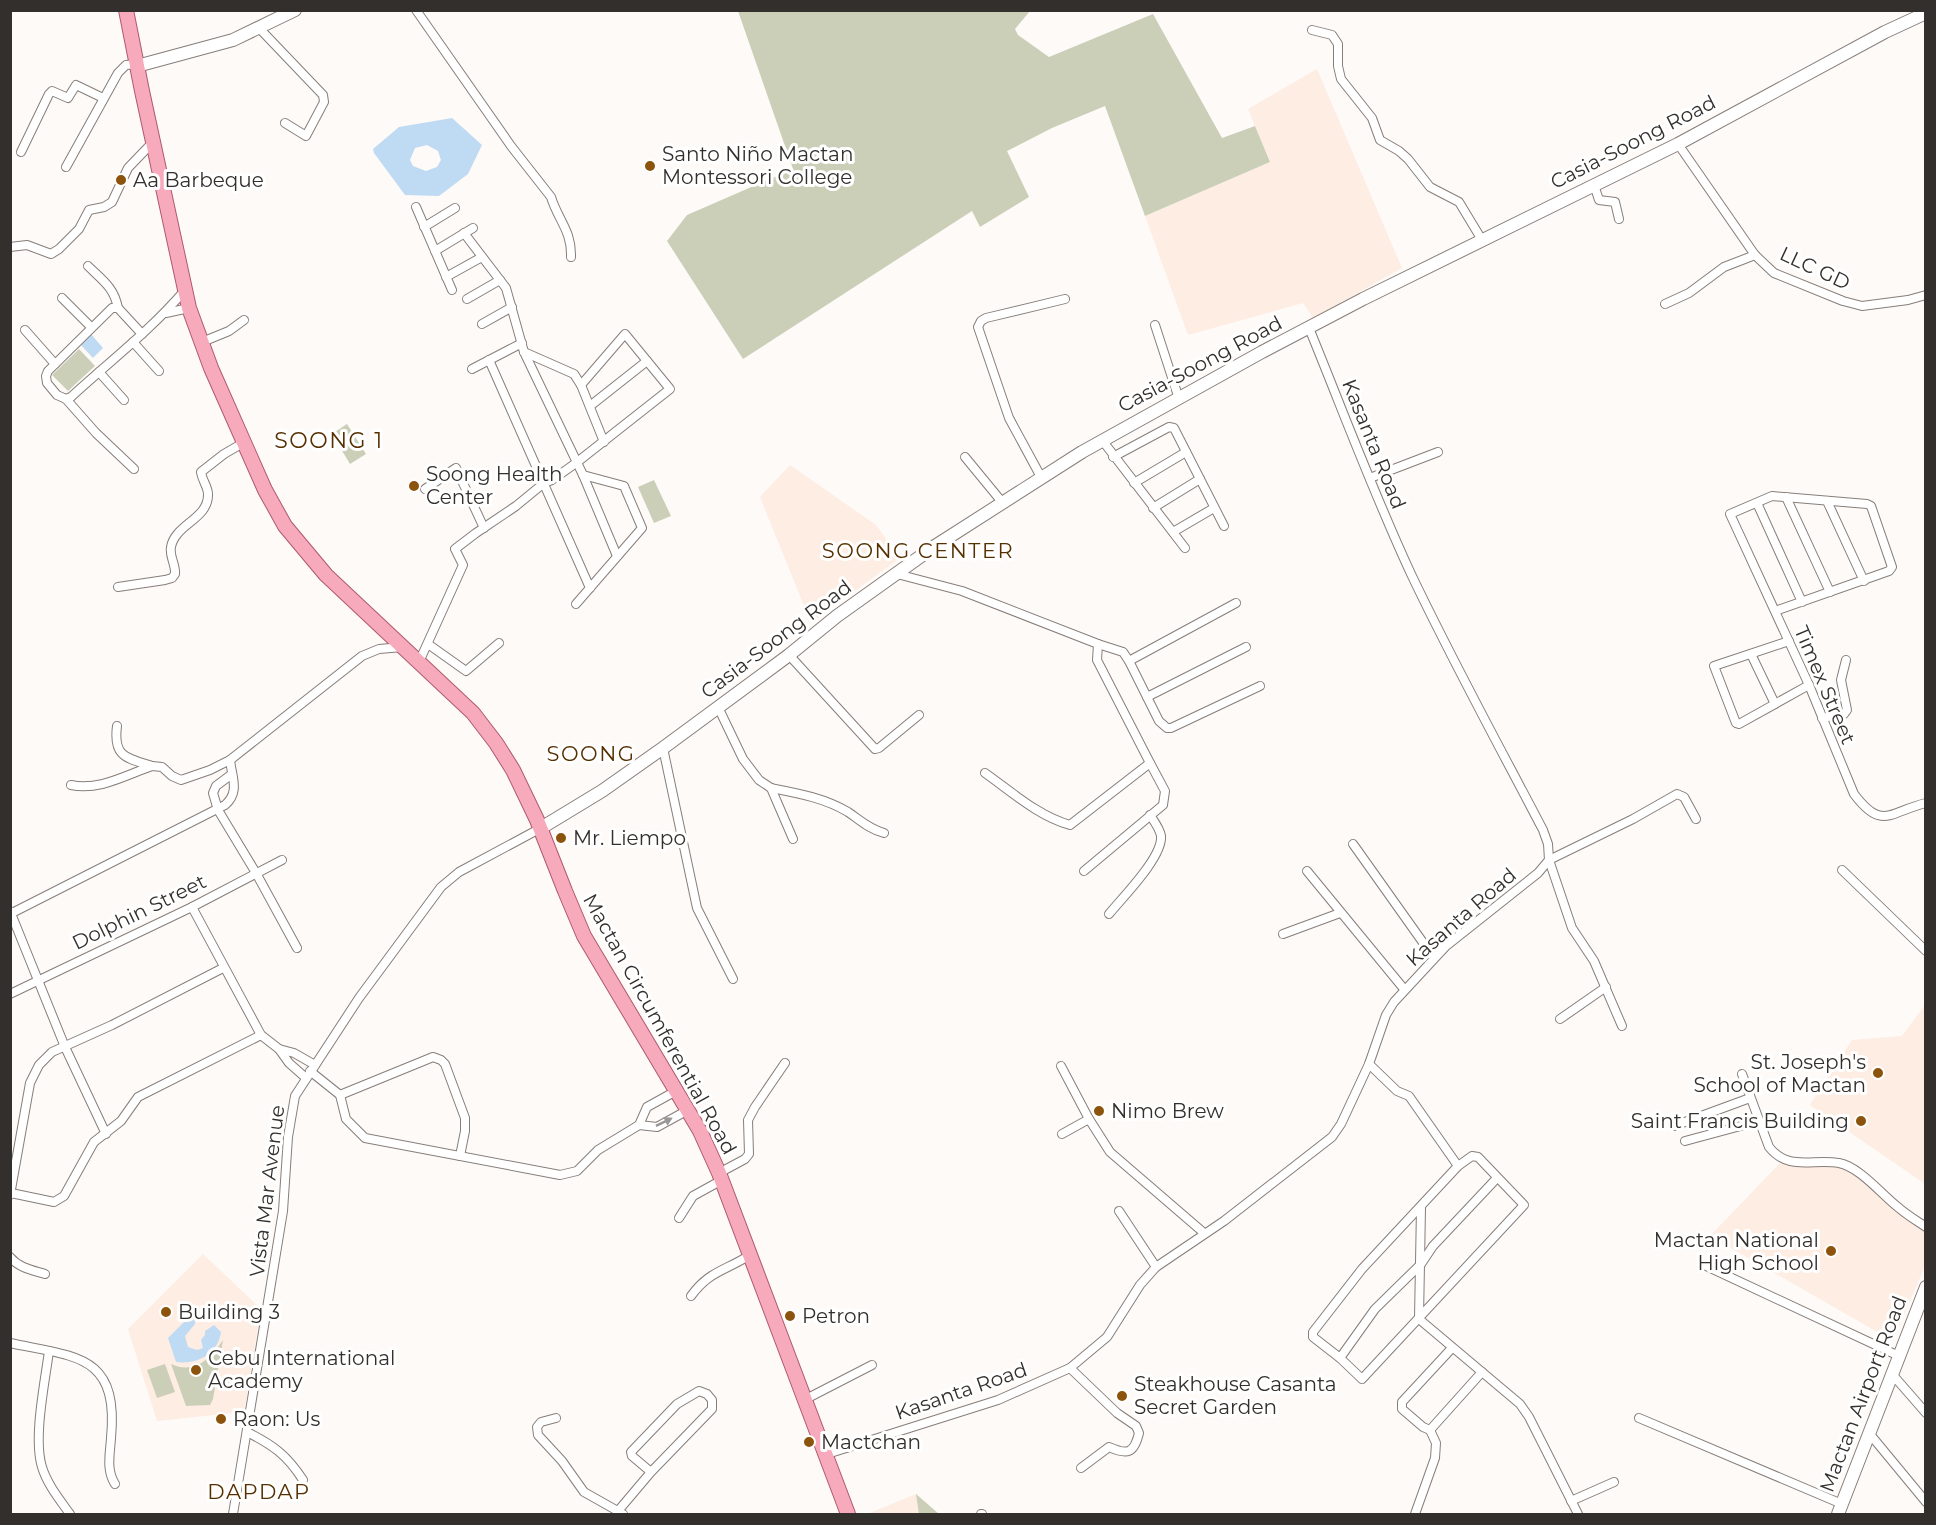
<svg xmlns="http://www.w3.org/2000/svg" width="1936" height="1525" viewBox="0 0 1936 1525" font-family="Montserrat,sans-serif">
	<style>
		.built { fill: #feede3 }
		.green { fill: #cccfb8 }
		.water { fill: #bfdaf3; fill-rule: evenodd }
		.lines { fill: none; stroke-linecap: round; stroke-linejoin: round }
		.street-casing { stroke: #877e79; stroke-width: 10 }
		.secondary-casing { stroke: #877e79; stroke-width: 14 }
		.primary-casing { stroke: #ae5a6c; stroke-width: 16 }
		.street { stroke: #fff; stroke-width: 8 }
		.secondary { stroke: #fff; stroke-width: 12 }
		.primary { stroke: #f7aabb; stroke-width: 14 }
		.oneway { fill: #999796 }
		.poi-dot { fill: #8c530c; stroke: #fff; stroke-width: 2 }
		.labels { text-anchor: middle; stroke-width: 6; stroke-linejoin: round; paint-order: stroke }
		.street-label { font-size: 20px; fill: #332f2d; stroke: #fff }
		.poi-label { font-size: 20px; fill: #332f2d; stroke: #fff; text-anchor: start }
		.neighbourhood-label { font-size: 21px; letter-spacing: 1.5px; fill: #573000; stroke: #fff }
		.quarter-label { font-size: 22px; letter-spacing: 1.5px; fill: #573000; stroke: #fff }
	</style>
	<rect width="100%" height="100%" fill="#fefaf8"/>
	<g class="built">
		<path d="M1317,69L1402,268L1313,318L1303,303L1188,335L1145,216L1270,162L1248,109Z"/>
		<path d="M790,465L876,525L900,558L811,623L760,497Z"/>
		<path d="M1925,1005L1926,1184H1925L1810,1105L1852,1040L1902,1036Z"/>
		<path d="M1781,1162L1844,1166L1877,1195L1925,1231V1266L1893,1341L1710,1236Z"/>
		<path d="M203,1254L261,1309L244,1412L157,1421L128,1329Z"/>
		<path d="M916,1494L939,1514H867Z"/>
	</g>
	<g class="green">
		<path d="M738,11H1030L1015,29L1018,35L1049,57L1153,14L1222,138L1255,126L1270,162L1145,216L1105,106L1052,128L1007,151L1029,197L980,227L972,211L743,359L667,241L687,215L793,169Z"/>
		<path d="M79,349L95,366L68,391L52,375Z"/>
		<path d="M347,424L366,454L350,464L332,434Z"/>
		<path d="M654,480L671,516L654,523L638,487Z"/>
		<path d="M223,1340L213,1399L210,1405L186,1406L171,1364C195,1375 211,1358 223,1340Z"/>
		<path d="M165,1364L175,1392L157,1398L147,1370Z"/>
		<path d="M916,1494L939,1514H919Z"/>
	</g>
	<g class="water">
		<path d="M452,118L482,145L468,174L439,196L405,195L374,153L373,149L399,127ZM427,145L438,151L441,160L437,167L426,171L413,166L410,160L415,148Z"/>
		<path d="M91,334L103,348L93,358L80,344Z"/>
		<path d="M194,1312L195,1324L185,1336L188,1347L197,1350L203,1348L201,1340L205,1335V1331L214,1325L221,1332C218,1354 197,1365 176,1362L168,1338Z"/>
	</g>
	<g class="lines">
		<defs>
			<g id="street">
				<path d="M416,10L511,146L551,197C558,220 572,231 571,257"/>
				<path d="M259,28L323,95L324,102L306,136L285,123"/>
				<path d="M1312,30L1332,35L1338,44V66L1341,79L1372,118L1380,140L1399,151L1408,159L1430,187L1459,202L1482,240"/>
				<path d="M1678,144L1755,255L1774,273L1843,301L1862,306L1908,300L1926,295"/>
				<path d="M21,152L49,94L52,91L68,98L76,85L103,98"/>
				<path d="M66,167L118,73L126,65L137,64"/>
				<path d="M1594,185L1599,200L1615,202L1619,219"/>
				<path d="M416,207L452,290"/>
				<path d="M424,227L455,208"/>
				<path d="M464,233L506,288L524,352L583,475L624,486L642,528L576,604"/>
				<path d="M10,247L27,245L51,254L59,249L79,229L89,210L104,207L112,202L128,168L153,142"/>
				<path d="M435,251L473,228"/>
				<path d="M88,266C102,280 114,287 118,308"/>
				<path d="M446,277L482,257"/>
				<path d="M62,298L91,327"/>
				<path d="M467,299L500,280"/>
				<path d="M1665,304L1689,293L1724,267L1755,255"/>
				<path d="M166,313L189,308"/>
				<path d="M482,324L512,307"/>
				<path d="M1155,325L1179,399"/>
				<path d="M1309,328C1343,411 1374,495 1412,576C1453,662 1499,746 1543,830L1548,844L1549,860L1572,928L1594,961L1622,1026"/>
				<path d="M25,330L55,364"/>
				<path d="M133,342L159,371"/>
				<path d="M202,342L229,331L244,320"/>
				<path d="M524,352L574,374L581,385"/>
				<path d="M489,360L590,588"/>
				<path d="M472,369L522,343"/>
				<path d="M99,372L124,400"/>
				<path d="M66,399L71,397C109,362 151,330 185,290"/>
				<path d="M590,406L647,361"/>
				<path d="M1102,440L1185,548"/>
				<path d="M965,457L1002,502"/>
				<path d="M1113,457L1169,427L1174,428L1224,526"/>
				<path d="M134,469L96,433L66,399L57,395L47,383L46,376L48,371L112,308H118L142,334"/>
				<path d="M583,475L617,556"/>
				<path d="M1041,477L1009,418L978,327L981,321L986,318L1065,299"/>
				<path d="M1370,478L1438,452"/>
				<path d="M1134,483L1186,452"/>
				<path d="M425,489L456,468L484,528"/>
				<path d="M1786,497L1830,592"/>
				<path d="M1827,501L1864,581"/>
				<path d="M1757,503L1802,602"/>
				<path d="M1153,508L1200,479"/>
				<path d="M1173,532L1214,508"/>
				<path d="M897,574L962,591L1098,644L1097,660L1150,763L1070,825C1038,816 1012,792 985,773"/>
				<path d="M118,587L165,580L172,578L175,574C176,565 169,556 171,547C175,524 209,519 208,494C208,487 202,480 201,472L224,454L243,443"/>
				<path d="M1775,611L1889,571L1892,567L1871,506L1867,504L1772,496L1730,514L1809,685L1854,794C1882,831 1889,812 1926,803"/>
				<path d="M1789,641L1714,666L1736,723L1739,724L1809,685"/>
				<path d="M428,644L466,671L499,643"/>
				<path d="M1098,644L1123,652L1129,661L1236,603"/>
				<path d="M1751,654L1775,704"/>
				<path d="M789,655L875,749L879,748L919,715"/>
				<path d="M1129,661L1159,721L1167,728H1171L1260,686"/>
				<path d="M419,662L463,565L455,549L476,533L516,506L544,483L552,480L576,463L670,389L625,334L581,385L604,442"/>
				<path d="M1147,697L1246,647"/>
				<path d="M718,707L743,759L759,780L771,788L793,839"/>
				<path d="M1822,718L1844,714L1847,710L1841,680L1846,660"/>
				<path d="M117,726C113,757 126,758 152,766"/>
				<path d="M663,748L697,908L733,979"/>
				<path d="M232,774L216,786L213,793L218,810L256,873L297,948"/>
				<path d="M71,785C99,791 126,775 152,766L162,767L172,776L181,780L210,770L230,760L362,656L379,649L403,647"/>
				<path d="M771,788C797,793 825,798 848,812C860,820 869,829 884,833"/>
				<path d="M1353,844L1434,958"/>
				<path d="M1842,870L1926,951"/>
				<path d="M1084,871L1163,805L1165,791L1150,763"/>
				<path d="M1307,871L1404,989"/>
				<path d="M192,907L261,1035L279,1049"/>
				<path d="M10,911L65,1047L106,1134"/>
				<path d="M10,914L225,805C240,792 232,778 230,760"/>
				<path d="M1109,914C1122,898 1163,857 1161,836C1160,829 1154,821 1150,815"/>
				<path d="M1283,934L1340,913"/>
				<path d="M10,994L192,907L282,860"/>
				<path d="M1560,1019L1606,987"/>
				<path d="M1369,1064L1397,1091L1409,1096L1458,1166"/>
				<path d="M1061,1066L1089,1119L1110,1152L1204,1233"/>
				<path d="M310,1071L340,1095L346,1119L365,1138L560,1175L577,1171L598,1150L639,1125L647,1107L676,1091"/>
				<path d="M1742,1074L1769,1147C1789,1172 1813,1158 1839,1163C1860,1167 1882,1195 1899,1208C1907,1215 1917,1221 1926,1227"/>
				<path d="M306,1078L289,1063L279,1049L294,1053L315,1065"/>
				<path d="M340,1095L433,1057L441,1060L445,1064L465,1118V1131L460,1156"/>
				<path d="M639,1125L657,1127L688,1110"/>
				<path d="M1674,1126L1750,1098"/>
				<path d="M1062,1134L1089,1119"/>
				<path d="M1685,1141L1759,1121"/>
				<path d="M1472,1156L1478,1157L1524,1205L1362,1379L1340,1358L1313,1337V1332L1362,1269L1458,1166Z"/>
				<path d="M719,1173L745,1159L749,1154L748,1120L755,1107L785,1063"/>
				<path d="M11,1193L54,1202L64,1196L94,1142L121,1121L138,1097L261,1035"/>
				<path d="M10,1195L30,1083L39,1065L52,1052L112,1025L223,968"/>
				<path d="M1421,1207L1419,1319L1520,1404L1529,1417L1578,1514"/>
				<path d="M1119,1211L1156,1267"/>
				<path d="M679,1218L693,1196L722,1180"/>
				<path d="M10,1257C19,1268 32,1270 45,1274"/>
				<path d="M1704,1265L1899,1356"/>
				<path d="M691,1296C709,1271 725,1271 750,1255"/>
				<path d="M10,1343C76,1357 119,1354 111,1438C110,1454 106,1470 115,1484"/>
				<path d="M1452,1348L1402,1402V1409L1423,1427L1430,1430L1482,1372"/>
				<path d="M49,1351C45,1382 33,1438 42,1467C47,1484 60,1500 70,1514"/>
				<path d="M1340,1358L1375,1309L1421,1264L1433,1246L1497,1178"/>
				<path d="M1070,1368L1117,1413L1136,1426L1139,1433C1134,1454 1127,1455 1109,1447L1081,1468"/>
				<path d="M1892,1374L1926,1413"/>
				<path d="M804,1400L872,1365"/>
				<path d="M556,1418L541,1422L537,1427L538,1435L562,1461L584,1492L623,1514"/>
				<path d="M1639,1418L1842,1504"/>
				<path d="M247,1432C273,1445 287,1455 303,1480"/>
				<path d="M1869,1433L1926,1502"/>
				<path d="M824,1455L998,1400L1070,1368L1107,1337L1140,1285L1156,1267L1224,1221L1332,1137L1341,1124L1369,1064L1386,1015L1394,1002L1446,946L1538,873L1549,860L1633,819L1677,794L1684,797L1696,819"/>
				<path d="M1571,1501L1614,1482"/>
				<path d="M618,1511L651,1472L712,1409V1400L707,1394L699,1391L677,1404L631,1452L632,1456L651,1472"/>
				<path d="M233,1514L283,1211L288,1137L295,1096L359,998L441,887L459,872L541,828"/>
				<path d="M981,1514H982"/>
				<path d="M1415,1514L1435,1458L1436,1443L1430,1430"/>
			</g>
			<g id="secondary">
				<path d="M137,66L233,40L295,10"/>
				<path d="M541,828L602,791L663,748L789,655L837,616L935,546L1082,452L1262,352L1363,299L1678,144L1885,32L1926,13"/>
				<path d="M1838,1514L1926,1287"/>
			</g>
			<path id="primary" d="M126,10L142,91L189,308L211,368L265,490L285,526L326,575L473,713L496,743L513,770L537,820L565,891L584,936L700,1131L719,1173L848,1514"/>
		</defs>
		<use href="#street" class="street-casing"/>
		<use href="#secondary" class="secondary-casing"/>
		<use href="#primary" class="primary-casing"/>
		<use href="#street" class="street"/>
		<use href="#secondary" class="secondary"/>
		<use href="#primary" class="primary"/>
	</g>
	<defs><path id="oneway-solid" d="M-6-.8H1V-3.2L6.5 0L1 3.2V.8H-6Z" transform="scale(1.5)"/></defs>
	<use class="oneway" href="#oneway-solid" transform="translate(664 1122) rotate(-26)"/>
	<g class="poi-dot">
		<circle cx="650" cy="166" r="6"/>
		<circle cx="121" cy="180" r="6"/>
		<circle cx="414" cy="486" r="6"/>
		<circle cx="561" cy="838" r="6"/>
		<circle cx="1878" cy="1073" r="6"/>
		<circle cx="1099" cy="1111" r="6"/>
		<circle cx="1861" cy="1121" r="6"/>
		<circle cx="1831" cy="1251" r="6"/>
		<circle cx="166" cy="1312" r="6"/>
		<circle cx="790" cy="1316" r="6"/>
		<circle cx="196" cy="1370" r="6"/>
		<circle cx="1122" cy="1396" r="6"/>
		<circle cx="221" cy="1419" r="6"/>
		<circle cx="809" cy="1442" r="6"/>
	</g>
	<g class="labels">
		<g class="street-label">
			<text transform="translate(1633 142) rotate(-27)" y="7">Casia-Soong Road</text>
			<text transform="translate(1815 268) rotate(25)" y="7">LLC GD</text>
			<text transform="translate(1200 364) rotate(-28)" y="7">Casia-Soong Road</text>
			<text transform="translate(1374 444) rotate(68)" y="7">Kasanta Road</text>
			<text transform="translate(776 639) rotate(-37)" y="7">Casia-Soong Road</text>
			<text transform="translate(1825 685) rotate(67)" y="7">Timex Street</text>
			<text transform="translate(139 912) rotate(-26)" y="7">Dolphin Street</text>
			<text transform="translate(1461 917) rotate(-41)" y="7">Kasanta Road</text>
			<text transform="translate(660 1024) rotate(61)" y="7">Mactan Circumferential Road</text>
			<text transform="translate(267 1191) rotate(-83)" y="7">Vista Mar Avenue</text>
			<text transform="translate(961 1391) rotate(-19)" y="7">Kasanta Road</text>
			<text transform="translate(1863 1394) rotate(-69)" y="7">Mactan Airport Road</text>
		</g>
		<g class="poi-label">
			<text x="662" y="161">Santo Niño Mactan<tspan x="662" dy="23">Montessori College</tspan></text>
			<text x="133" y="187">Aa Barbeque</text>
			<text x="426" y="481">Soong Health<tspan x="426" dy="23">Center</tspan></text>
			<text x="573" y="845">Mr. Liempo</text>
			<text x="1866" y="1069" text-anchor="end">St. Joseph's<tspan x="1866" dy="23">School of Mactan</tspan></text>
			<text x="1111" y="1118">Nimo Brew</text>
			<text x="1849" y="1128" text-anchor="end">Saint Francis Building</text>
			<text x="1819" y="1247" text-anchor="end">Mactan National<tspan x="1819" dy="23">High School</tspan></text>
			<text x="178" y="1319">Building 3</text>
			<text x="802" y="1323">Petron</text>
			<text x="208" y="1365">Cebu International<tspan x="208" dy="23">Academy</tspan></text>
			<text x="1134" y="1391">Steakhouse Casanta<tspan x="1134" dy="23">Secret Garden</tspan></text>
			<text x="233" y="1426">Raon: Us</text>
			<text x="821" y="1449">Mactchan</text>
		</g>
		<g class="neighbourhood-label">
			<text x="918" y="558">SOONG CENTER</text>
			<text x="591" y="761">SOONG</text>
			<text x="259" y="1499">DAPDAP</text>
		</g>
		<g class="quarter-label">
			<text x="329" y="448">SOONG 1</text>
		</g>
	</g>
	<rect width="1936" height="1525" fill="none" stroke="#332f2d" stroke-width="24"/>
</svg>
